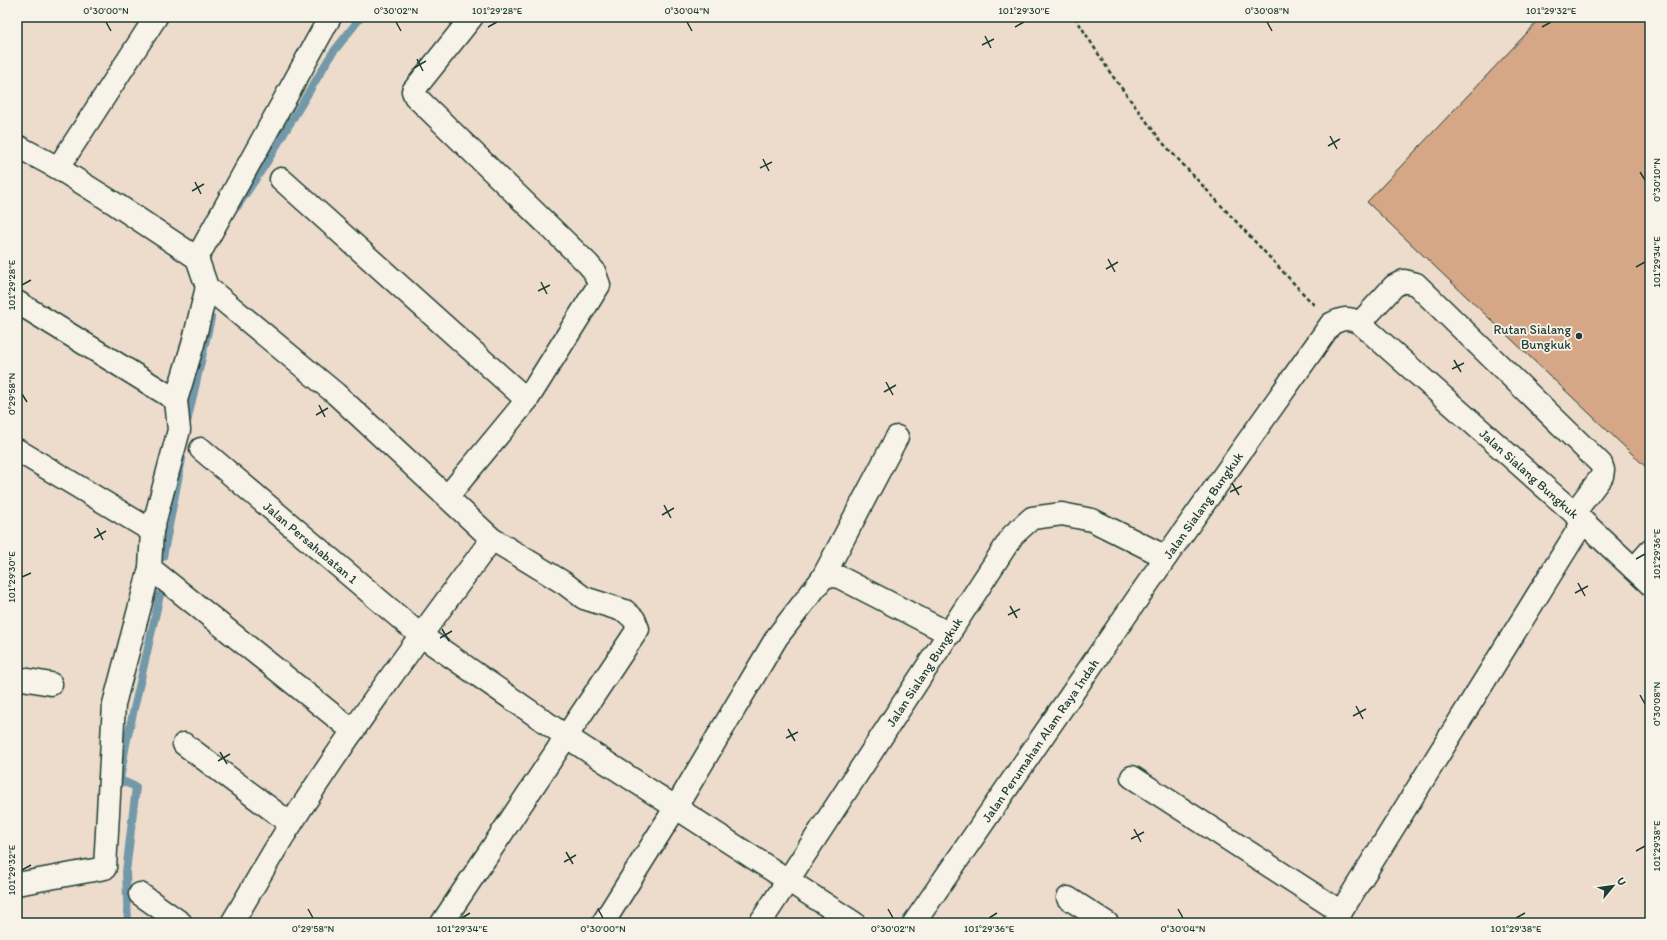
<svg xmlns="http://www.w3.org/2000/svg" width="1667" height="940" viewBox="0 0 1667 940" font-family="Itim,sans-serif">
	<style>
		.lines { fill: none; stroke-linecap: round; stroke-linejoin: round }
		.stream { stroke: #7399a9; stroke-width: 8 }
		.building { fill: #d5a786; stroke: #1f3d34 }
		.minor-casing { stroke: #1f3d34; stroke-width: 25 }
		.path { stroke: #1f3d34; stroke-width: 2.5; stroke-dasharray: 4 3; stroke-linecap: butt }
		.minor { stroke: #f7f3e8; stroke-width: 22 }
		.ticks { fill: none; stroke: #1f3d34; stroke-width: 1.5 }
		.poi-dot { fill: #1f3d34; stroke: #f7f3e8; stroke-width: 1.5 }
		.labels { text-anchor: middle; stroke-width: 3.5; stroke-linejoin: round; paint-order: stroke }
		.poi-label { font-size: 13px; fill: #1f3d34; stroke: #f7f3e8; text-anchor: end }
		.street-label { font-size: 13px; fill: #1f3d34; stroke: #f7f3e8 }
		.neatline { fill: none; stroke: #1f3d34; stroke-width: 1.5 }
		.ticks-label { font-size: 10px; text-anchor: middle; fill: #1f3d34 }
	</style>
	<rect width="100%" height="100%" fill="#eddccb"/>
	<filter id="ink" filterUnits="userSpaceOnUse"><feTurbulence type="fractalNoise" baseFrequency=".025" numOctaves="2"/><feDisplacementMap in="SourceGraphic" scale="8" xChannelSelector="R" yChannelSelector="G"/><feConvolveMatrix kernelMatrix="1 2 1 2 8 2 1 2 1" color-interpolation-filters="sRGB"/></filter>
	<g filter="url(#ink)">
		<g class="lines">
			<g class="stream">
				<path d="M237,207L267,162L331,55L361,17"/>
				<path d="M187,422L211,318"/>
				<path d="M163,557L182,459"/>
				<path d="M128,923L126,872L136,787L120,780L126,744L160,595"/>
			</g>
		</g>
		<path class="building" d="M1542,17H1650V471L1367,202Z"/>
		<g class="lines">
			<defs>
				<g id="minor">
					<path d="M17,146L58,168L117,205L197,258L207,287L336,394L492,539L564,583L584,598L625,611L634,619L638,629L442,923"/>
					<path d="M58,168L156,17"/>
					<path d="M281,179L527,400"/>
					<path d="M197,258L330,17"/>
					<path d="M17,302L176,400"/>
					<path d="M1360,323L1394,286L1404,281L1416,284L1601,464L1603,470L1602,476L1574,513"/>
					<path id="s1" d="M201,449L420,635L567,737L854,923"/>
					<path d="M17,450L152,531"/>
					<path d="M447,497L527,400L599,285L594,271L588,264L415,96L413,91L472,17"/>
					<path d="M150,568L353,731"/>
					<path d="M1634,569L1650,551"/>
					<path d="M822,579L897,437"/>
					<path d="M17,678L51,684"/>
					<path d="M184,744L291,824"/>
					<path d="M1132,777L1341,912"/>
					<path d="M17,884L105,868L114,704L150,568L152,531L179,430L176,400L193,344L207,287"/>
					<path d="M140,894L181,923"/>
					<path d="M1068,898L1107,923"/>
					<path d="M232,923C252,890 270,856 291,824C353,726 423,632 492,539"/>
					<path d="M603,923L676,807L777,637L822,579L827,575L839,577L950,634"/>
					<path id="s2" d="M760,923L1013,535L1032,518L1062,514L1092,520L1166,557"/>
					<path id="s3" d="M914,923L1166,557L1331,324C1343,318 1348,317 1360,323L1574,513L1650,584"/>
					<path d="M1334,923L1583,522"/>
				</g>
			</defs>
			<use href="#minor" class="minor-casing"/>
			<path class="path" d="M1075,17L1111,74L1162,142L1314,305"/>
			<use href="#minor" class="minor"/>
		</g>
	</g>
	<path class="ticks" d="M106,22L111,31M396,22L401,31M687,22L692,31M1267,22L1272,31M488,27L497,22M1015,27L1024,22M1542,27L1551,22M985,36L991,48M982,45L994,39M417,59L423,71M414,68L426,61M1330,136L1337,149M1328,146L1340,139M763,159L769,171M760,168L772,162M1640,172L1645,180M195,182L201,194M192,191L204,184M1108,259L1115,272M1636,267L1645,262M1106,269L1118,262M541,282L547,294M22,285L31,280M538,291L550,285M1454,360L1461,372M1452,369L1464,363M886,382L893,395M884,392L896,385M22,394L27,402M319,405L325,417M316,415L328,408M1232,483L1239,495M1230,492L1242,486M664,505L671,518M662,515L674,508M97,528L103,540M94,538L106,531M1636,559L1645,554M22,577L31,573M1578,583L1585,596M1575,593L1588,586M1010,606L1017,618M1008,615L1020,609M442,629L449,641M440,638L452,631M1640,695L1645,704M1356,706L1363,719M1353,716L1366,709M788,729L795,741M786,738L798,732M220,752L227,764M218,761L230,754M1134,829L1141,842M1131,839L1144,832M1636,851L1645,846M566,852L573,864M564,862L576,855M22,870L31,865M308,909L313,918M598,909L603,918M888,909L893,918M1178,909L1183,918M462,918L470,913M989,918L997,913M1516,918L1525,913"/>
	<circle class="poi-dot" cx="1579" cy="336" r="4"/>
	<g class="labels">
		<g class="poi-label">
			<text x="1571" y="334">Rutan Sialang<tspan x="1571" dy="15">Bungkuk</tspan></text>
		</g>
		<g class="street-label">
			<text dy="5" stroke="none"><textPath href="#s3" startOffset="987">Jalan Sialang Bungkuk</textPath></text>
			<text dy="5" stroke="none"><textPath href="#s3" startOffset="508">Jalan Sialang Bungkuk</textPath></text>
			<text dy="5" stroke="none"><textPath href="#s1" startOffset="144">Jalan Persahabatan 1</textPath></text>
			<text dy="5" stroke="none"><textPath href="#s2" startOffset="300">Jalan Sialang Bungkuk</textPath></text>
			<text dy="5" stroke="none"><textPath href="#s3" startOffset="222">Jalan Perumahan Alam Raya Indah</textPath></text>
		</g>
	</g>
	<rect width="1667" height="940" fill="none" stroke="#f7f3e8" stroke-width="44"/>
	<g transform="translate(1613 886) rotate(61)" stroke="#f7f3e8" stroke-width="3" paint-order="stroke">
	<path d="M0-3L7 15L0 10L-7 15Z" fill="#1f3d34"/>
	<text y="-6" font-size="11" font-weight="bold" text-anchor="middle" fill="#1f3d34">U</text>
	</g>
	<rect x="22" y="22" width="1623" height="896" class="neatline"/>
	<g class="ticks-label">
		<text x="106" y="14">0°30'00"N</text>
		<text x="396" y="14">0°30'02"N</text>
		<text x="497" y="14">101°29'28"E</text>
		<text x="687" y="14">0°30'04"N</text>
		<text x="1024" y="14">101°29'30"E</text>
		<text x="1267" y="14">0°30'08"N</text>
		<text x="1551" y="14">101°29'32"E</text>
		<text transform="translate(1656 180) rotate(-90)" y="4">0°30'10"N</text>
		<text transform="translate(1656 262) rotate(-90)" y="4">101°29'34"E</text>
		<text transform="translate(11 285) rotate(-90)" y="4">101°29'28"E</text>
		<text transform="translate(11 394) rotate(-90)" y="4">0°29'58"N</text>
		<text transform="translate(1656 554) rotate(-90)" y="4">101°29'36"E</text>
		<text transform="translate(11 577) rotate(-90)" y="4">101°29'30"E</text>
		<text transform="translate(1656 704) rotate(-90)" y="4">0°30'08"N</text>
		<text transform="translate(1656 846) rotate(-90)" y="4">101°29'38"E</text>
		<text transform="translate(11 870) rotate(-90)" y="4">101°29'32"E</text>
		<text x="313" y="932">0°29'58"N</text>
		<text x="462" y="932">101°29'34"E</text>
		<text x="603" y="932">0°30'00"N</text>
		<text x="893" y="932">0°30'02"N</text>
		<text x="989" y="932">101°29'36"E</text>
		<text x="1183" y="932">0°30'04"N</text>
		<text x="1516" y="932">101°29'38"E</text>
	</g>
</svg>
